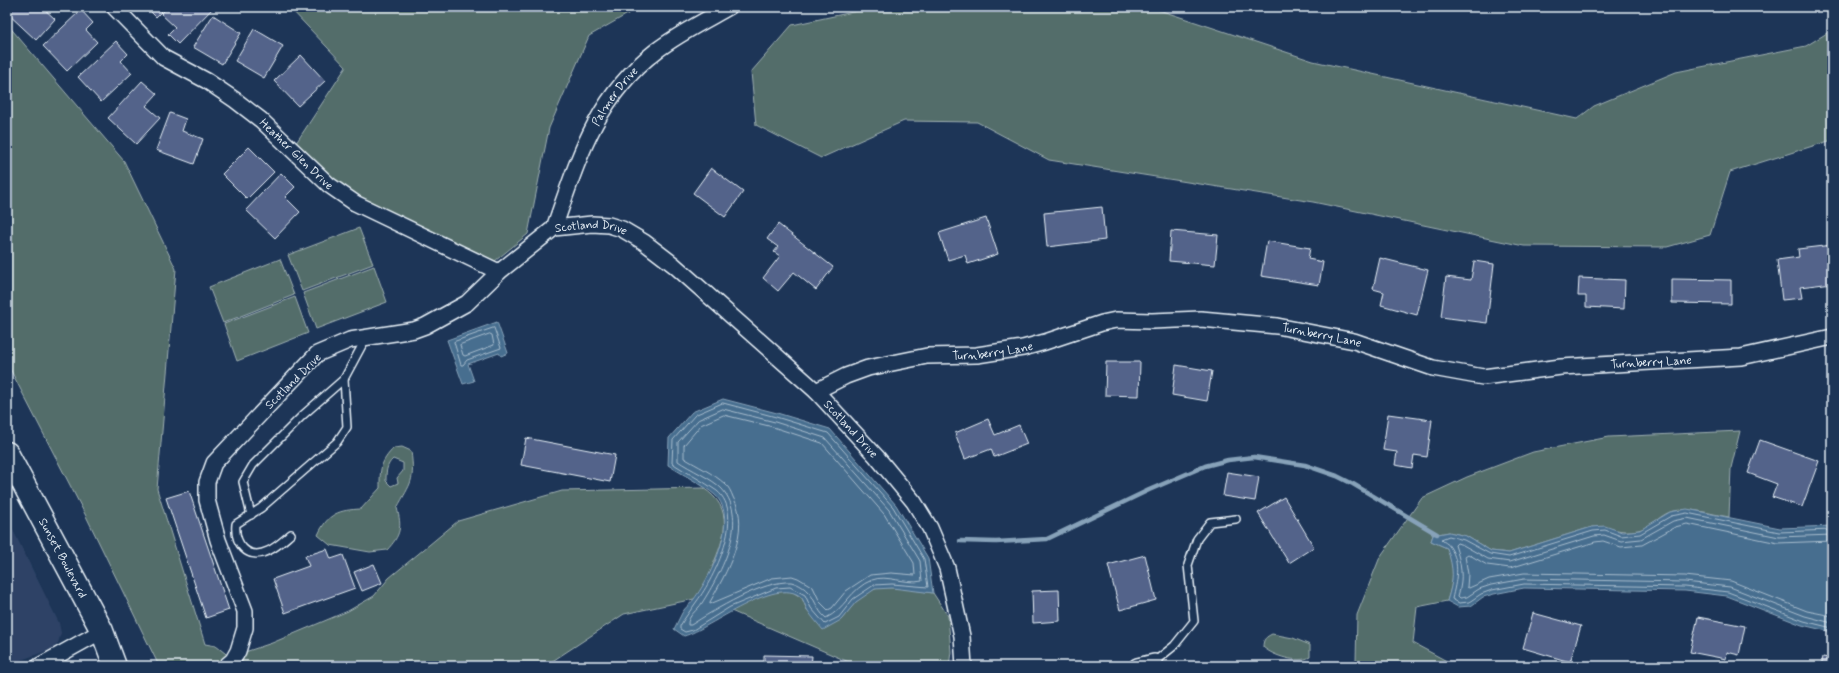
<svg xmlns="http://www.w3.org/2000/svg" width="1839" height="673" viewBox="0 0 1839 673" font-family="Mynerve,sans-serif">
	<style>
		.built { fill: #2d4366 }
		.green { fill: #536d6a; stroke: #9eafb1; fill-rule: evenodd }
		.water { fill: #476e8f; stroke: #87a2b9 }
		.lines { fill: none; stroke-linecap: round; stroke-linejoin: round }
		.shore { stroke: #a8bdce; stroke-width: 1 }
		.stream { stroke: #87a2b9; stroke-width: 4.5 }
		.building { fill: #53638a; stroke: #e8f1f8 }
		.service-casing { stroke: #e8f1f8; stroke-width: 10 }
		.minor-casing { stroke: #e8f1f8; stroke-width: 18 }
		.primary-casing { stroke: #e8f1f8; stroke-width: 25 }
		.service { stroke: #1d3557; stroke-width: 7 }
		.minor { stroke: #1d3557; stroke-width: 15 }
		.primary { stroke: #1d3557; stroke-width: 22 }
		.labels { text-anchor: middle; stroke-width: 3; stroke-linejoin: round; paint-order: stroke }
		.street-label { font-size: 12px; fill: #e8f1f8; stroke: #1d3557 }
	</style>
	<rect width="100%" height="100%" fill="#1d3557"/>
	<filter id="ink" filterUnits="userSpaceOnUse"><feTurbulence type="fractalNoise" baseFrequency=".025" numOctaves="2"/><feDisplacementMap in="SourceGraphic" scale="8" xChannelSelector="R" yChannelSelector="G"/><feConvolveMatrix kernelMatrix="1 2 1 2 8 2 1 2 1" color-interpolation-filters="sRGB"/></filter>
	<g filter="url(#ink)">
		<path class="built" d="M7,518L59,623L61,633L58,643L52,649L7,665Z"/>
		<g class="green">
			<path d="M289,7H640L589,36L549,128L528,234L495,261L356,195L332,178L296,143L346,67Z"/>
			<path d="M876,7H1150L1313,61L1577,119L1594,106L1676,72L1806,46L1832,30V140L1730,172L1710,235L1667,247L1524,246L1313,202L1049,160L977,122L904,121L821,158L756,125L751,72L792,25Z"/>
			<path d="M7,24L124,161L176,269L157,489L205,644L216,646L230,657L272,643L348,611L374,596L389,578L458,521L562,491L703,488C735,508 725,537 712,567L777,592L791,591L802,598L807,610L841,620C850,609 860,594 875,589C886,585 920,591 933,593L948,616L951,652L949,666H858L731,611L694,599L624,614L545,666H159L87,518L7,363Z"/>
			<path d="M359,228L373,264L302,291L288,255Z"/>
			<path d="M280,259L294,295L223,323L209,287Z"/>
			<path d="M374,266L387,302L316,329L303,293Z"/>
			<path d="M295,297L308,333L237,361L224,324Z"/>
			<path d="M1740,431L1731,468L1729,517C1710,514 1689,506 1670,512C1659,516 1650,528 1638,530C1619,534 1611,526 1592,527L1509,553L1491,551L1466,536L1449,532L1433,535L1431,541L1447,548C1455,570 1454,579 1447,601L1417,607L1413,643L1456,666H1363L1356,661L1357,615L1380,557L1422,498L1467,477L1533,452L1609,437Z"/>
			<path d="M402,447L411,451C415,482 411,482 397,508C402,527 401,535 387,550L370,552L330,545L318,535C328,513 339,510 361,509L380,488C380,469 380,462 394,448ZM393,459L403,463V471L397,478L398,483L391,486L386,481C386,473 386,465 393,459Z"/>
			<path d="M1272,634L1293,638L1310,645V657C1298,664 1273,656 1263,647C1263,639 1266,637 1272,634Z"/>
		</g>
		<g class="water">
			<path d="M497,322L508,353L501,356L499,353L468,364L474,381L463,384L447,340Z"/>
			<path d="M723,399L777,413L830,429L896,505L928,558L933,593L892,588L875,589L856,602L841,620L823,630C818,624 812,617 808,611C805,607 804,600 801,597C776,575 710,629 684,636L674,629C677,624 679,618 682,613C685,607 691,604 694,599C711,576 740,519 715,495C705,486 680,473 668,465L669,438L692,412Z"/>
			<path d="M1687,509L1780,528L1832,526V632L1802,625L1727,596L1685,591L1524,588L1494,594L1483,597L1471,606L1458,607L1447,601C1454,579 1454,570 1447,548L1431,541L1433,535L1449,532L1466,536L1491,551L1509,553L1592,527L1605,526L1622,532L1640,530L1670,512Z"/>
		</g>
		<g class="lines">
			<g class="shore">
				<path d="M494,328L501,348L467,360L463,365H461L454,342Z"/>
				<path d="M490,334L492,335L494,345L465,356L463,355L460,345Z"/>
				<path d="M723,403L776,417L828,433L893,507L924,559L928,587L892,584L874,585L853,599L839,617L825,624L811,608L805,595L790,587L776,588L730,607L693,630L685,632L680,629V626C685,617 691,610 697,601C714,578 746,515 717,491C703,481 687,473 672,463L673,440L695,415Z"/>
				<path d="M723,409L775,422L825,438L889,510L920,561L922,581C906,585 887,574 872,580C851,588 844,610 826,618C816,610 815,597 807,591C804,587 796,583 791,582C764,580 714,610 691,625H688C687,616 698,610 702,603C721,573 750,520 722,489C713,479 689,469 678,461V442L698,420Z"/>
				<path d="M724,415L773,427L822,443L884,514L914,563L915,575L891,573L870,575L846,591L832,608L828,610L820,602L813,587L798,578L792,576L772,578L710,604V602C726,573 752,530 733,497C731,492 729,487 725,484C713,473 697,466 684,458V445L701,425Z"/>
				<path d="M1832,530L1779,532L1687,513L1671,516L1640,534L1621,536L1605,530L1593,531L1509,557L1490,554L1464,540L1449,536L1441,539C1443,542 1448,543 1450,547C1461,564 1456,581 1452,599L1459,603L1469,602L1481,594L1492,590L1524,584L1685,587L1728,592L1804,621L1832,628"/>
				<path d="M1832,535L1779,537L1687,518L1673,521L1641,539L1621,541L1604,535L1594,536L1510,562L1488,559L1463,545L1457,543L1455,545C1461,563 1464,578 1458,596L1460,598L1467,597L1479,589L1491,585L1524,579L1685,582L1730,587L1805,616L1832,623"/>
				<path d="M1832,541L1778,543L1687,524L1675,527L1642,545L1621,547L1603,541L1595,542L1510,568L1487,565L1468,554L1465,556L1468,574L1467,587L1469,588L1489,579L1524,573L1685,576L1731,581L1807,611L1832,616"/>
			</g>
			<path class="stream" d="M960,541L996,542L1047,539L1149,490L1205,466L1228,460L1254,457L1305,465L1337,476L1353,484L1437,534"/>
		</g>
		<g class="building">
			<path d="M7,7H42L55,19L36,40L7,13Z"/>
			<path d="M146,7H166L156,17Z"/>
			<path d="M168,7H214L178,44L168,34L175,27L161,14Z"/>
			<path d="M81,10L93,23L86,30L97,42L67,71L43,46Z"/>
			<path d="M213,15L241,33L222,64L193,47Z"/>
			<path d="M254,29L283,46L264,78L235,61Z"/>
			<path d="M116,41L128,54L121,61L132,73L101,102L78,77Z"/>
			<path d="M301,55L325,81L298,106L274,81Z"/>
			<path d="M142,81L157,94L146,106L160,118L136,144L108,118Z"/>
			<path d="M170,113L186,119L182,131L203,139L194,164L156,150Z"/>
			<path d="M249,147L274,172L247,199L222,174Z"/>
			<path d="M711,168L743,192L725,217L693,193Z"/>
			<path d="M281,173L295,187L285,197L300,212L275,238L246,210Z"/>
			<path d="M1102,207L1105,240L1047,247L1044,213Z"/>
			<path d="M986,218L998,254L968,264L965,255L948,260L939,233Z"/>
			<path d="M778,224L833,267L816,290L794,272L778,291L763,278L780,256L774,252L778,247L767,239Z"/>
			<path d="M1171,231L1218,235L1215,265L1169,261Z"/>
			<path d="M1267,241L1310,248L1308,259L1323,262L1319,285L1261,276Z"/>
			<path d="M1832,245V283L1800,287L1802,298L1782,300L1777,260L1799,257L1798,249Z"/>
			<path d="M1380,258L1428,270L1417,315L1381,305L1384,292L1373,289Z"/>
			<path d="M1474,261L1494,264L1487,323L1441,317L1446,277L1471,280Z"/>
			<path d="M1579,278L1625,280L1624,309L1586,307V296H1578Z"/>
			<path d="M1672,279L1731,280V304L1672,303Z"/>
			<path d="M1106,362H1140L1139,396L1105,395Z"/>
			<path d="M1176,365L1212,371L1207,401L1172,395Z"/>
			<path d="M1388,414L1432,420L1427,457L1414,455L1412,468L1395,465L1397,452L1383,450Z"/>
			<path d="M988,419L995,435L1019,425L1027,444L994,457L991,449L965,459L955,433Z"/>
			<path d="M526,438L615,455L610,482L521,465Z"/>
			<path d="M1760,440L1819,461L1802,507L1772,497L1777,484L1748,473Z"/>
			<path d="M1227,472L1259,477L1255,501L1223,496Z"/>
			<path d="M189,491L229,610L206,618L166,498Z"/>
			<path d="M1284,497L1314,547L1289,563L1258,513Z"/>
			<path d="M327,549L331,559L343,555L355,588L285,613L273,579L309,566L305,556Z"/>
			<path d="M1145,555L1156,600L1120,610L1108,565Z"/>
			<path d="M374,564L382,583L362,591L354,572Z"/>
			<path d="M1059,590L1060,621L1033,623L1032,591Z"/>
			<path d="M1533,613L1581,626L1570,662L1523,648Z"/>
			<path d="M1698,617L1745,626L1739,655L1727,652L1726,659L1690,652Z"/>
			<path d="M764,655L812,656L811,666H764Z"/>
			<path d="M1823,657L1832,659V666H1821Z"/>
		</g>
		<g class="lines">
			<defs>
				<g id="service">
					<path d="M251,515L243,482L253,465L303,415L344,379L366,338"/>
					<path d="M291,534C284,540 277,547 268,551C247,561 234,543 236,524L261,508L337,442L347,427L344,379"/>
					<path d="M1154,662L1174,646L1194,621L1188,565L1197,539L1210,522L1236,519"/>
				</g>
				<g id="minor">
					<path id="s1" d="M114,7L164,58L207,81L235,100L261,120L329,185L355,203L499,272"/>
					<path id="s2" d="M554,228C578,160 595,98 656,51C678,34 704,21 729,7"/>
					<path id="s3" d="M816,391L846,376L868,368L927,356L977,355L1023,348L1045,342L1102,323L1116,320L1152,321L1201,319L1277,326L1354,341L1433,368L1483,377L1561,367L1741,357L1832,337"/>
					<path d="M39,666L102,631"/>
					<path id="s4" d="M226,666L233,660L238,651L245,628V611L218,540L207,500V482L214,463L317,354L350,340L414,330L425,326L467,303L499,272L554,228L592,224L609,225L622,229L644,242L674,265L816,391L876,456L914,502L930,528L947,568L962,636L964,666"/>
					<path d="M1137,666L1154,662"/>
				</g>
				<g id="primary">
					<path id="s5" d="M7,453L102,631L115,666"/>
				</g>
			</defs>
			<use href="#service" class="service-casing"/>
			<use href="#minor" class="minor-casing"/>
			<use href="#primary" class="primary-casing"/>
			<use href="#service" class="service"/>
			<use href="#minor" class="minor"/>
			<use href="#primary" class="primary"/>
		</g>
	</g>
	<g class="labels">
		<g class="street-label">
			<text dy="4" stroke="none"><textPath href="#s2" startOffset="146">Palmer Drive</textPath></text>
			<text dy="4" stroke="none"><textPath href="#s1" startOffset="236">Heather Glen Drive</textPath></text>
			<text dy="4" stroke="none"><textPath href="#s4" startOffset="679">Scotland Drive</textPath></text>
			<text dy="4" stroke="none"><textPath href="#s3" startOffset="518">Turnberry Lane</textPath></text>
			<text dy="4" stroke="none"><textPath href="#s3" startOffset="183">Turnberry Lane</textPath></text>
			<text dy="4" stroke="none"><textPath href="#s3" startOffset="854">Turnberry Lane</textPath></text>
			<text transform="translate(293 381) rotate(-45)" y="4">Scotland Drive</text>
			<text dy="4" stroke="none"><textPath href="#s4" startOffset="1015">Scotland Drive</textPath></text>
			<text dy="4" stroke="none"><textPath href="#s5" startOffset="119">Sunset Boulevard</textPath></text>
		</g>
	</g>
	<rect width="1839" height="673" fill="none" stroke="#1d3557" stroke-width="24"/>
	<rect x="12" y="12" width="1815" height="649" fill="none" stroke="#e8f1f8" stroke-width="1.5" filter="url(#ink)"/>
</svg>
